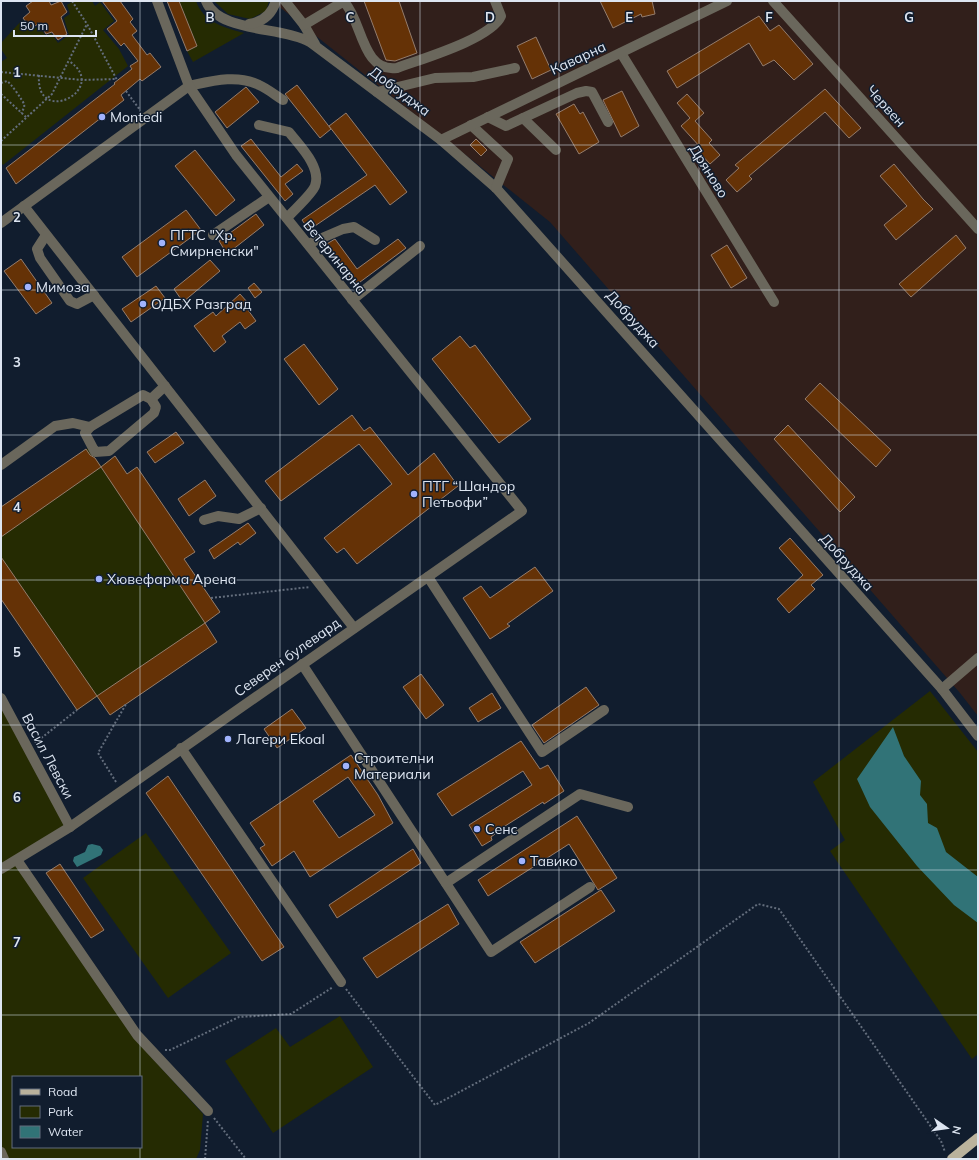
<svg xmlns="http://www.w3.org/2000/svg" width="979" height="1160" viewBox="0 0 979 1160" font-family="Mulish,sans-serif">
	<style>
		.industrial { fill: #311f1b }
		.green { fill: #252b02; fill-rule: evenodd }
		.water { fill: #317377 }
		.building { fill: #653206; stroke: #947c6c; fill-rule: evenodd }
		.lines { fill: none; stroke-linecap: round; stroke-linejoin: round }
		.path { stroke: #636d7c; stroke-width: 2; stroke-dasharray: 2 2; stroke-linecap: butt }
		.minor { stroke: #6a675c; stroke-width: 10 }
		.major { stroke: #bab29c; stroke-width: 10 }
		.grid { fill: none; stroke: #dde5f1; stroke-width: 1; stroke-opacity: 0.55 }
		.poi-dot { fill: #a1b3fd; stroke: #111d2e; stroke-width: 1.5 }
		.labels { text-anchor: middle; stroke-width: 3; stroke-linejoin: round; paint-order: stroke }
		.street-label { font-size: 14px; fill: #dde5f1; stroke: #111d2e }
		.poi-label { font-size: 14px; fill: #dde5f1; stroke: #111d2e; text-anchor: start }
		.grid-label { font-size: 13px; text-anchor: middle; font-weight: bold; fill: #dde5f1; stroke: #111d2e; stroke-width: 3; stroke-linejoin: round; paint-order: stroke }
	</style>
	<rect width="100%" height="100%" fill="#111d2e"/>
	<path class="industrial" d="M272,1H978V716L960,693L550,222Z"/>
	<g class="green">
		<path d="M73,1H92L95,6L100,2L114,21L103,30L119,49L128,66L3,165L1,162V62L7,58L1,49V43L22,20L30,31L39,26L46,36L51,33L58,43L69,35L64,18L70,14L67,5Z"/>
		<path d="M179,1H196C203,22 225,28 244,33L193,62L187,51L197,46Z"/>
		<path d="M214,1H269L266,11L250,19L228,14Z"/>
		<path d="M88,448L101,466L115,456L127,474L137,467L195,552L184,559L220,612L205,623L217,642L110,715L97,697L77,710L1,599V507Z"/>
		<path d="M930,691L978,752V1054L972,1059L830,851L845,840L813,782Z"/>
		<path d="M1,700L69,822L12,859L133,1037L203,1114L200,1150L196,1159H1ZM13,1077H141V1147H13Z"/>
		<path d="M146,833L231,953L168,998L83,878Z"/>
		<path d="M340,1016L373,1067L273,1133L225,1061L276,1028L290,1047Z"/>
	</g>
	<g class="water">
		<path d="M893,727L904,756L921,781L920,795L927,804L928,823L937,828L946,852L978,877V923L954,905L917,866L870,807L857,779Z"/>
		<path d="M92,844L100,846L103,850L101,855L77,867L73,861L74,857L85,852L88,845Z"/>
	</g>
	<g class="building">
		<path d="M33,1H49L51,5L61,1L67,12L61,17L67,34L58,40L52,32L46,34L39,23L31,29L23,18L30,12L26,6Z"/>
		<path d="M102,1H120L133,19L130,22L137,31L132,35L147,55L150,53L161,67L142,81L140,79L121,95L124,100L16,184L6,168L115,84L114,83L132,69L130,66L138,61L124,43L121,46L107,29L117,21Z"/>
		<path d="M167,1H179L197,46L187,51Z"/>
		<path d="M364,1H399L417,53L395,61L386,60Z"/>
		<path d="M600,1H652L655,14L642,17L641,14L613,28Z"/>
		<path d="M759,16L770,31L779,25L813,64L794,80L774,60L763,66L749,43L677,88L667,71Z"/>
		<path d="M536,37L551,70L532,79L517,46Z"/>
		<path d="M297,85L331,129L320,138L285,94Z"/>
		<path d="M246,87L259,102L227,128L215,112Z"/>
		<path d="M825,89L861,128L849,138L825,112L749,176L752,179L737,192L726,180L739,168L735,165Z"/>
		<path d="M622,91L639,126L621,137L603,100Z"/>
		<path d="M687,94L704,113L695,121L712,140L709,143L720,155L710,164L698,151L701,148L681,126L690,118L677,103Z"/>
		<path d="M574,104L580,114L583,112L599,142L579,154L556,114Z"/>
		<path d="M346,113L407,192L390,205L375,185L309,230L302,220L367,175L329,126Z"/>
		<path d="M251,139L281,177L297,164L303,171L285,184L293,194L285,201L241,146Z"/>
		<path d="M476,139L487,150L481,156L470,145Z"/>
		<path d="M195,150L235,200L216,216L175,166Z"/>
		<path d="M894,164L923,199L933,209L896,240L884,225L907,206L880,176Z"/>
		<path d="M186,210L201,230L137,277L122,257Z"/>
		<path d="M256,214L264,225L227,254L219,241Z"/>
		<path d="M956,235L966,248L911,297L899,284Z"/>
		<path d="M335,239L357,269L398,239L406,248L356,285L325,245Z"/>
		<path d="M727,245L747,278L731,288L711,255Z"/>
		<path d="M21,259L52,303L36,314L4,271Z"/>
		<path d="M210,260L220,271L183,302L174,289Z"/>
		<path d="M254,283L262,292L255,298L248,288Z"/>
		<path d="M156,286L165,298L131,322L122,309Z"/>
		<path d="M240,294L248,303L245,306L256,321L245,329L240,322L222,336L226,342L214,352L194,326L213,312L216,316Z"/>
		<path d="M460,336L470,348L475,345L531,419L499,443L432,359Z"/>
		<path d="M304,344L338,389L319,405L284,359Z"/>
		<path d="M820,383L891,450L876,467L805,399Z"/>
		<path d="M352,415L364,431L370,427L408,475L434,453L458,486L357,564L344,548L337,553L324,538L392,484L359,444L281,501L265,481Z"/>
		<path d="M788,425L855,497L840,512L774,439Z"/>
		<path d="M176,432L184,443L155,463L147,452Z"/>
		<path d="M86,449L90,455L95,458L101,467L1,537V507Z"/>
		<path d="M115,456L127,474L137,467L195,552L184,559L220,612L205,623L101,467Z"/>
		<path d="M205,480L216,496L189,516L178,499Z"/>
		<path d="M248,523L256,533L240,545L238,542L214,559L209,550Z"/>
		<path d="M790,538L823,575L811,585L815,589L789,613L777,599L803,575L779,548Z"/>
		<path d="M1,557L97,696L77,710L1,599Z"/>
		<path d="M535,567L553,591L507,624L510,626L490,639L463,598L481,586L490,598Z"/>
		<path d="M205,623L217,642L110,715L97,696Z"/>
		<path d="M421,674L444,705L426,719L403,687Z"/>
		<path d="M586,687L599,705L544,743L532,725Z"/>
		<path d="M492,693L501,708L478,722L469,708Z"/>
		<path d="M292,709L306,728L277,748L264,729Z"/>
		<path d="M521,741L540,769L548,765L564,791L544,804L543,802L494,833L495,834L491,837L492,840L482,846L469,825L532,785L523,771L452,816L437,794Z"/>
		<path d="M351,755L378,795L393,823L310,877L294,851L272,866L260,848L265,845L250,823ZM348,777L375,815L339,838L313,801Z"/>
		<path d="M168,776L284,947L262,961L146,793Z"/>
		<path d="M577,816L617,878L598,890L569,844L488,896L478,880Z"/>
		<path d="M413,849L421,863L337,918L329,905Z"/>
		<path d="M60,864L104,930L91,938L46,873Z"/>
		<path d="M601,890L615,911L535,963L520,942Z"/>
		<path d="M448,904L459,924L377,978L363,958Z"/>
	</g>
	<g class="lines">
		<g class="path">
			<path d="M72,1L87,24L117,80"/>
			<path d="M1,72L82,80L115,79"/>
			<path d="M39,75C35,128 111,89 69,61"/>
			<path d="M1,83L7,81C10,82 23,101 24,104C25,107 23,110 21,113"/>
			<path d="M126,91L140,110"/>
			<path d="M1,94L26,117"/>
			<path d="M1,141L52,94L87,24"/>
			<path d="M211,598L310,587"/>
			<path d="M35,743L77,710"/>
			<path d="M116,782L98,753L126,704"/>
			<path d="M346,989L435,1105L589,1023L758,904L779,909L941,1141L945,1152"/>
			<path d="M165,1050H170L239,1017L291,1014L333,987"/>
			<path d="M214,1118L246,1159"/>
			<path d="M205,1159L208,1120"/>
		</g>
		<g class="minor">
			<path d="M206,1C219,33 281,26 310,42L441,140L496,188L942,689L978,736"/>
			<path d="M285,1L304,25L315,44"/>
			<path d="M773,1L978,229"/>
			<path d="M249,24C263,22 272,14 276,1"/>
			<path d="M304,25L341,3H345C362,21 362,73 397,68C421,59 491,39 501,16L495,1"/>
			<path d="M621,53L774,302"/>
			<path d="M377,92L435,78L473,77L515,68"/>
			<path d="M488,117L506,126L577,93L586,91L592,92L608,122"/>
			<path d="M523,118L556,150"/>
			<path d="M259,125L289,132C299,145 322,167 315,186C312,194 294,210 287,218"/>
			<path d="M471,125L508,159L496,188"/>
			<path d="M441,140L727,1"/>
			<path d="M24,206L354,628"/>
			<path d="M1,223L189,86C212,81 237,74 259,85C268,89 275,95 283,100"/>
			<path d="M46,235L37,249L40,258L70,301L77,304L94,295"/>
			<path d="M213,235L269,197"/>
			<path d="M308,244L343,229L354,227L375,240"/>
			<path d="M352,300L420,246"/>
			<path d="M143,395L151,399L156,407L154,413L109,451L95,452L85,433L90,427Z"/>
			<path d="M151,399L165,386"/>
			<path d="M1,465L55,426L73,423L90,427"/>
			<path d="M204,520L218,516L239,519L261,508"/>
			<path d="M428,577L542,752L604,710"/>
			<path d="M302,664L491,952L590,887"/>
			<path d="M942,689L978,658"/>
			<path d="M1,698L70,827"/>
			<path d="M181,748L341,982"/>
			<path d="M17,860L137,1035L208,1111"/>
			<path d="M1,869L70,827L522,511L236,155L189,86L157,1"/>
			<path d="M446,883L580,794L628,807"/>
			<path d="M1,1152L4,1159"/>
		</g>
		<path class="major" d="M952,1159L978,1138"/>
	</g>
	<path class="grid" d="M140,1V1077M280,1V1159M420,1V1159M559,1V1159M699,1V1159M839,1V1159M1,145H978M1,290H978M1,435H978M1,580H978M1,725H978M1,870H978M1,1015H978M140,1147V1159"/>
	<g class="poi-dot">
		<circle cx="102" cy="117" r="4"/>
		<circle cx="162" cy="243" r="4"/>
		<circle cx="28" cy="287" r="4"/>
		<circle cx="143" cy="304" r="4"/>
		<circle cx="414" cy="494" r="4"/>
		<circle cx="99" cy="579" r="4"/>
		<circle cx="228" cy="739" r="4"/>
		<circle cx="346" cy="766" r="4"/>
		<circle cx="477" cy="829" r="4"/>
		<circle cx="522" cy="861" r="4"/>
	</g>
	<g class="labels">
		<g class="street-label">
			<text transform="translate(578 58) rotate(-25)" y="5">Каварна</text>
			<text transform="translate(400 91) rotate(37)" y="5">Добруджа</text>
			<text transform="translate(886 106) rotate(48)" y="5">Червен</text>
			<text transform="translate(709 171) rotate(58)" y="5">Дряново</text>
			<text transform="translate(335 257) rotate(51)" y="5">Ветеринарна</text>
			<text transform="translate(633 319) rotate(48)" y="5">Добруджа</text>
			<text transform="translate(847 562) rotate(48)" y="5">Добруджа</text>
			<text transform="translate(287 657) rotate(-35)" y="5">Северен булевард</text>
			<text transform="translate(48 756) rotate(62)" y="5">Васил Левски</text>
		</g>
		<g class="poi-label">
			<text x="110" y="122">Montedi</text>
			<text x="170" y="240">ПГТС "Хр.<tspan x="170" dy="16">Смирненски"</tspan></text>
			<text x="36" y="292">Мимоза</text>
			<text x="151" y="309">ОДБХ Разград</text>
			<text x="422" y="491">ПТГ “Шандор<tspan x="422" dy="16">Петьофи”</tspan></text>
			<text x="107" y="584">Хювефарма Арена</text>
			<text x="236" y="744">Лагери Ekoal</text>
			<text x="354" y="763">Строителни<tspan x="354" dy="16">Материали</tspan></text>
			<text x="485" y="834">Сенс</text>
			<text x="530" y="866">Тавико</text>
		</g>
	</g>
	<g class="grid-label">
		<text x="210" y="22">B</text>
		<text x="350" y="22">C</text>
		<text x="490" y="22">D</text>
		<text x="629" y="22">E</text>
		<text x="769" y="22">F</text>
		<text x="909" y="22">G</text>
		<text x="17" y="77">1</text>
		<text x="17" y="222">2</text>
		<text x="17" y="367">3</text>
		<text x="17" y="512">4</text>
		<text x="17" y="657">5</text>
		<text x="17" y="802">6</text>
		<text x="17" y="947">7</text>
	</g>
	<rect width="979" height="1160" fill="none" stroke="#dde5f1" stroke-width="4"/>
	<rect x="12" y="1076" width="130" height="72" fill="#111d2e" stroke="#636d7c"/>
	<rect x="20" y="1089" width="20" height="6" fill="#bab29c" stroke="#636d7c"/>
	<text x="48" y="1096" font-size="12" fill="#dde5f1">Road</text>
	<rect x="20" y="1106" width="20" height="12" fill="#252b02" stroke="#636d7c"/>
	<text x="48" y="1116" font-size="12" fill="#dde5f1">Park</text>
	<rect x="20" y="1126" width="20" height="12" fill="#317377" stroke="#636d7c"/>
	<text x="48" y="1136" font-size="12" fill="#dde5f1">Water</text>
	<g transform="translate(947 1128) rotate(103)" stroke="#111d2e" stroke-width="3" paint-order="stroke">
	<path d="M0-3L7 15L0 10L-7 15Z" fill="#dde5f1"/>
	<text y="-6" font-size="11" font-weight="bold" text-anchor="middle" fill="#dde5f1">N</text>
	</g>
	<path d="M14 30v6h82v-6" fill="none" stroke="#dde5f1" stroke-width="2"/>
	<text x="20" y="30" font-size="12" fill="#dde5f1" stroke="#111d2e" stroke-width="3" paint-order="stroke">50 m</text>
</svg>
